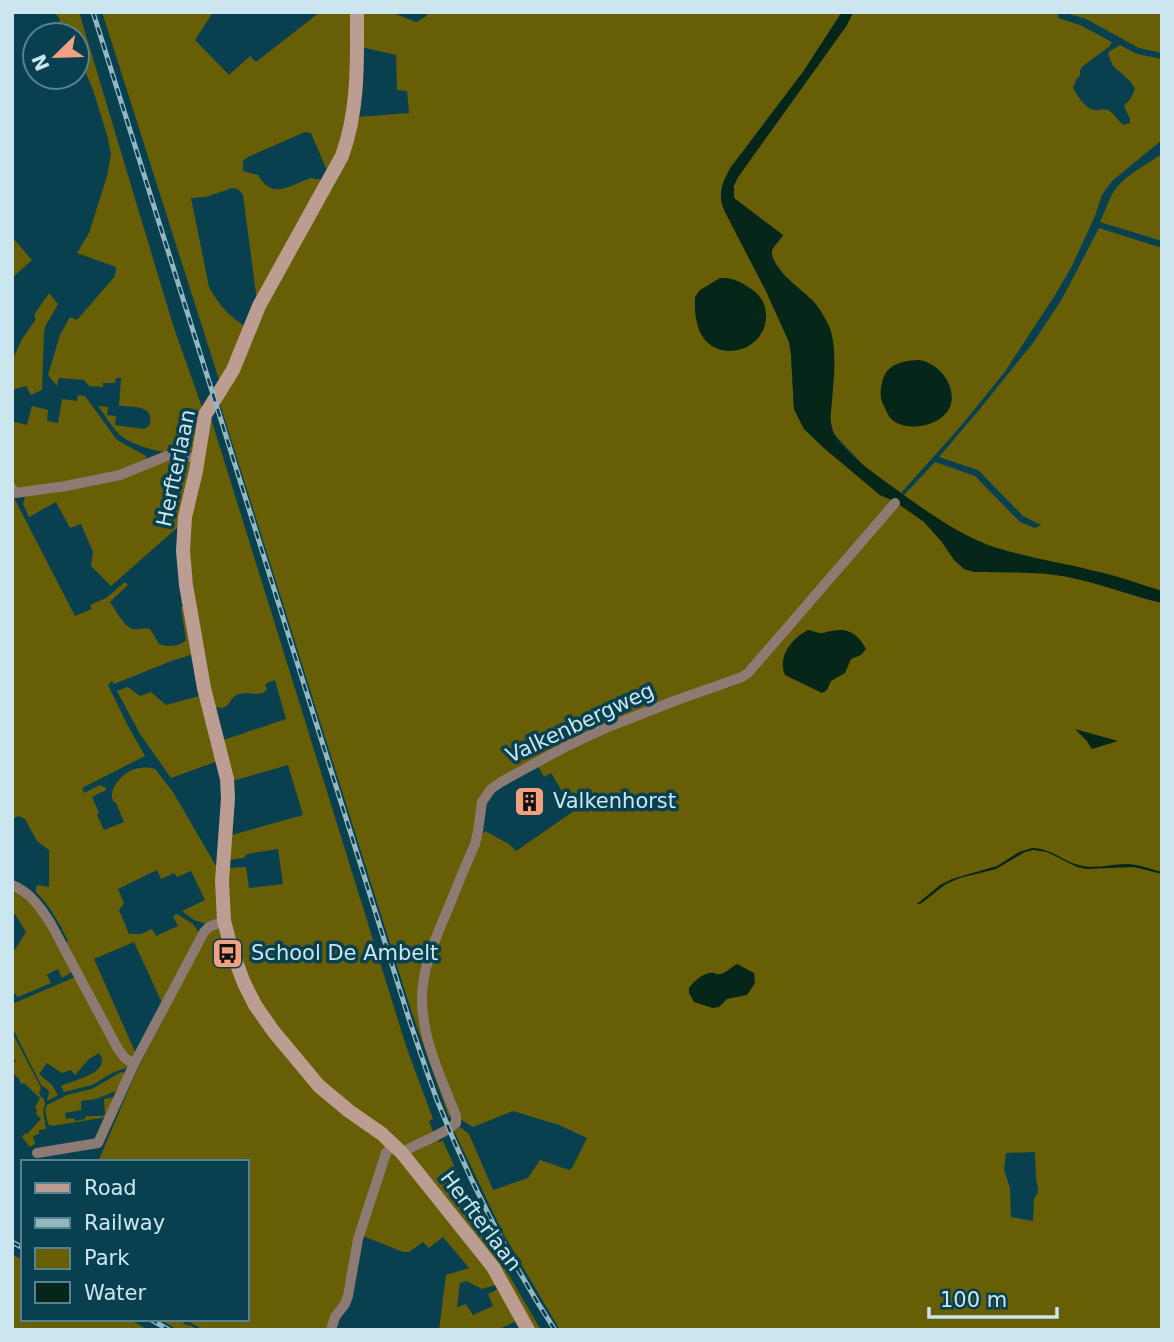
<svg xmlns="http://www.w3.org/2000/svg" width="1174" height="1342" viewBox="0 0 1174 1342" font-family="'DejaVu Sans',sans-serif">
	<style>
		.green { fill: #685e06; fill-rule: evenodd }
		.water { fill: #052619 }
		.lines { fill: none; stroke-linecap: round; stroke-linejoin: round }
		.street { stroke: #8d7a72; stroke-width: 10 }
		.secondary { stroke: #bc9d92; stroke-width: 14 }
		.rail-casing { stroke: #94b7c2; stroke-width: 5 }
		.rail { stroke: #094050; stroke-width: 2.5; stroke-dasharray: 8; stroke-linecap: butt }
		.labels { text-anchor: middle; stroke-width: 7; stroke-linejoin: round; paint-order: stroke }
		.street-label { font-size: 21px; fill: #cce6ef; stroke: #094050 }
		.poi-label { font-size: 21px; fill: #cce6ef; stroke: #094050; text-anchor: start }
	</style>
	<rect width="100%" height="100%" fill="#094050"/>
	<g class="green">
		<path d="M54,12H79L173,325L203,410L195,450C178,459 132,447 119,434C111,426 105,415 98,406L108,407L107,415L116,416L115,425L144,429L149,426C156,405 134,407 119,406L121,378H116L115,383H103V387L89,386L84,380L59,378L57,386L48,375L60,335L70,317L77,320L115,276L116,267L77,253L89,233L107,176L111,154L108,138L93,90L77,52V35H64L57,27L60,19Z"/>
		<path d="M102,12H213L195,40L229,75L250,56L256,62L320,12H353L348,124L328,173L311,133L305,132L248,157L243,161V171L258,175C273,201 289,185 311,178L316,179H325L257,301L243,195L238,189L232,188L206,197L191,198L209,287C218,304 230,317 246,327L221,386Z"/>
		<path d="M362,12C370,12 379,11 387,12C396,13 407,19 416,22L425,17L429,12H842L803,72L731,167C722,183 717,194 725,212L766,291L789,342L791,355L794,409L804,429L824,448L880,495L894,501L747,671L677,698L497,782L477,825L432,939L420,1001L454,1115L449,1117L411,1010L220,404L357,117L409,113L407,91L397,90L396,55L361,47Z"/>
		<path d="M853,12H1058V18L1080,25L1112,42L1110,46L1083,66L1080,70V76L1077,78L1073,88C1078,96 1084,108 1094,110C1100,111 1106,107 1111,112C1116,116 1118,121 1123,125L1130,123V119L1124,106L1131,98L1135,89L1129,80L1113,66L1108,54L1110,51L1120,45L1137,54L1162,59V140L1112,181L1102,195L1095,216L1072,266L1055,295L1004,373L960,427L901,493L863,465L834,434L830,419L833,349L813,301L785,276L777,265L771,254L772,249L783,236L734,198V186L738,177L847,25ZM919,360C938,364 958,385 950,406C948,411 942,415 938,419Z"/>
		<path d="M1063,12H1162V53L1139,48L1086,19Z"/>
		<path d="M1162,154V241L1100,222C1105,212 1108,201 1114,191C1125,175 1146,165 1162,154Z"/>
		<path d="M1099,228L1162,248V1330H560L504,1235L454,1131L460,1127L469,1134L493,1190L528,1178L540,1160L569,1170L572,1168L587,1138L559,1125L513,1111L473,1127L460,1119L433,1046L424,1008L429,964L481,836L485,831L509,844L516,851L574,811L551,773L544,777L537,764L636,718L754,670L904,495L935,462L975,476L1020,522L1035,528L1041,525L1023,516L978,470L939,457L979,410L1033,343L1062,299ZM1035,1152L1036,1179L1038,1187V1192L1034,1199L1033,1221L1011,1217L1010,1188L1004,1170L1006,1153Z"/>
		<path d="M12,237L32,260L13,277L12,276Z"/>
		<path d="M49,293L58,304L45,327L44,333L42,390L31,395L26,386L12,390V361L22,339L36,319L34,315Z"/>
		<path d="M78,395L85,396L117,440L146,456L145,461C104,478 61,484 18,490L12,480V421L27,425L32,406L48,410L47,421L58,423L62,399L77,401Z"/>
		<path d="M209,412L407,1049L433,1119L429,1121L434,1134L405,1147L321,1084L249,986L228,914L229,868L246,867L249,888L283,884L278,849L247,854L244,858L228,860L232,835L303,815L288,765L232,781L223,740L286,719L275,680L265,684L267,689L263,693C255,695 247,692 239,694C227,698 232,711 215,707L204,664L187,539Z"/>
		<path d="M166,458L189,462L191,464L178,527L111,586L91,566L93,552L81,524L70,528L56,502L29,517L23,504L25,496Z"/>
		<path d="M12,494L75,616L92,609L90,605L106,598L125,582L128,585L110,602C116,610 123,626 133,629C139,630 144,627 150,629L159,644C167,647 179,647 186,640L181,607H184L194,654L174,660L114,684L112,681L108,685L128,726L145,756L82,788L84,793L100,785L106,788V790L92,797L99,813L97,815L104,830L124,822L116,803L113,801C108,789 121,775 132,770C140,767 148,767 155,769L173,792L219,871L218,917L207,924L194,920L182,911L205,900L191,871L177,877L174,873L161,879L157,870L118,889L124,903L119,910L129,934H141L152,929L156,936L178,926L173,916L177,914L193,924L199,933L163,1005L134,942L94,959L136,1054L135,1057H127L64,944L68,941C59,923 51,907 36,892V887L38,885L49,887V850L37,841L25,819L19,816L12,819Z"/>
		<path d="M128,687L140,696L151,692L166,705L203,695L218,761L171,778L140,734L117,691Z"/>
		<path d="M12,887L17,889L25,899L38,909L72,972L62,978L58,969L44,976L47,975L51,983L18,997L12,991V964L14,963L12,954L26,932L15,914L12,915Z"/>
		<path d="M219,928L256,1015L386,1145L343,1302L328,1330H203L186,1320L183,1324L192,1326L197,1330H178L159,1319H247V1162H98L136,1072L206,936L210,932Z"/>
		<path d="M75,977L129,1067L114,1072L92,1085L64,1092L61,1086C73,1080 113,1073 99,1053L89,1059L75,1075L71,1070L62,1073L47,1063L39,1074L52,1085L58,1095L47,1101C48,1092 53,1092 42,1086L40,1083L12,1027V1004Z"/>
		<path d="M12,1032L41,1088L39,1093L41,1097L44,1099L45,1104L43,1111L46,1129L39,1130V1134L33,1136L35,1144L30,1147L22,1137L25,1133L27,1134L41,1119L36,1114L37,1110L35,1107L40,1098L24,1083L22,1084L19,1081L20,1080L12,1072V1065L16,1061L12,1057Z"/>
		<path d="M121,1072L126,1073L119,1090L96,1099L81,1101V1110L65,1113L66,1119L74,1118L75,1121L85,1119L86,1116H103L105,1114L104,1099L114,1097L107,1117L52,1126L48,1124L45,1110L47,1105L67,1095L92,1089Z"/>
		<path d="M436,1138L438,1142L443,1141L479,1221L514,1284L541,1330H532L409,1153Z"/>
		<path d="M392,1150L471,1243L496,1285L482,1289L466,1281L460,1283L457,1307L466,1304L473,1315L493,1306L488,1294L502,1287L519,1320L497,1330H439L446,1275L469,1268L443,1237L429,1248L423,1242L409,1252H403L363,1236Z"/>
		<path d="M12,1254L23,1260V1319H129L148,1330H12Z"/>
	</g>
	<g class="water">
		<path d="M842,12H853L847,25L738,177L734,185V198L783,235C780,240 772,247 772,252C770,268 802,290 812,300C818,306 823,314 827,322C838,341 834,378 832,401C831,411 829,422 833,432C843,451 874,474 891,486C922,508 961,537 997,548C1029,558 1063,563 1095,571C1118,576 1140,584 1162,591V603C1131,596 1102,584 1072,578C1040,571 1006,573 974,572L964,569L954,560L941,541L924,522L894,501L880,495L824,448L804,429L794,409L791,355L789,342L766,291L725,212C717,194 722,183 731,167L803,72Z"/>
		<path d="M720,278C733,277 744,283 754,291C762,297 765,304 766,314C768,345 730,362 708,343C696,332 694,312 695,297L700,290Z"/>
		<path d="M919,360C933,363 942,370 948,383C950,389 953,396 951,404C945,425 912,432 895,422C889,419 886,410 883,404C880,397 880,391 882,383C886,364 901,361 919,360Z"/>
		<path d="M808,630C812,630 816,633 820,633C822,634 829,631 832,631C848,627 859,635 866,649L861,655L851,659L845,673L831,681L827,690L822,693L785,675C777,657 792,638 808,630Z"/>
		<path d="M1075,729L1118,741L1092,749L1086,740Z"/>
		<path d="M1032,848C1054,849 1060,860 1079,865C1096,870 1112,863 1129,864C1140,865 1151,869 1162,872V874L1134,867L1086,869L1077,867L1047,852L1033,850L1025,852L996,869L960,878L946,884L923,902L920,904H917L940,885L952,879L997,866L1019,852Z"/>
		<path d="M737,964L754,973L755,983L747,995L727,999L719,1007L713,1008L694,1002L689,993V988C693,982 701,975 709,973C719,972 711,975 721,974C727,972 731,967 737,964Z"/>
	</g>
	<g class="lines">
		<g class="street">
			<path d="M12,488L15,493L66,486L120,475L169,455L199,458"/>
			<path d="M12,885C30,892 41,908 51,924L118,1049L125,1058L134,1064"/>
			<path d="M37,1153L98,1143L134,1064L204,932L209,927L224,921"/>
			<path d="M402,1153C419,1141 441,1137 456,1123V1116C442,1080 423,1041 422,1002C421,968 437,935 450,904C458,884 466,864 475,844L478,831L482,802L491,789L501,782L565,747L608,727L677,700L742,677L748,673L895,503"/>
			<path d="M331,1330L335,1317L345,1304L348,1296L358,1239L386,1153L393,1144"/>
		</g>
		<path class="secondary" d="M357,12C357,62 359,109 342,156L259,306L233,370L205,415L196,471L185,517L183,551L186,585L204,688L227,779L228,798L222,881L224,921L232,951L244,983L255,1005L274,1032L319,1086L349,1111L382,1134L402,1153L493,1267L528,1330"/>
		<defs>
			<g id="rail">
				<path d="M93,12L409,1019C418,1046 427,1073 437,1100C469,1180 508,1258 555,1330"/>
				<path d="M12,1242L23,1248"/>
				<path d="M150,1319L169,1330"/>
			</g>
		</defs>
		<use href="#rail" class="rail-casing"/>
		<use href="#rail" class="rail"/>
	</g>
	<defs>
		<symbol id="building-square" viewBox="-11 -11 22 22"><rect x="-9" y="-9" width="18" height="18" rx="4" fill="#f2a080" stroke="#094050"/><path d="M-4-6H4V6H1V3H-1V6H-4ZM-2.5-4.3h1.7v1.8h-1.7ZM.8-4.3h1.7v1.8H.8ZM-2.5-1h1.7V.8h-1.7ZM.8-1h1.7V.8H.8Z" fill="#111"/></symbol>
		<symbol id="bus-square" viewBox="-11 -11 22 22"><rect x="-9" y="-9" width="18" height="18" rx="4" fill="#f2a080" stroke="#094050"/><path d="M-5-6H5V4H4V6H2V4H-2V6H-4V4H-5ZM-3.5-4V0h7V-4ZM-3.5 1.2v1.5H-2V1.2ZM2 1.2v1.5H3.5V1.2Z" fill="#111"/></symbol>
	</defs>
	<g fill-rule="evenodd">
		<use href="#building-square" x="512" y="784" width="35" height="35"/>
		<use href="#bus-square" x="210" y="936" width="35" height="35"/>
	</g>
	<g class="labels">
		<g class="street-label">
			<text transform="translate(176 468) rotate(-78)" y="7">Herfterlaan</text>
			<text transform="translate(580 723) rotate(-25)" y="7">Valkenbergweg</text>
			<text transform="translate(481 1221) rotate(53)" y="7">Herfterlaan</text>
		</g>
		<g class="poi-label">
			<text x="553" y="808">Valkenhorst</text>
			<text x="251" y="960">School De Ambelt</text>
		</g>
	</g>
	<rect width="1174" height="1342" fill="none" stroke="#cce6ef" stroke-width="28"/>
	<rect x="21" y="1160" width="228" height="161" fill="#094050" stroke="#578290" stroke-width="2"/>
	<rect x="35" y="1183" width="35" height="10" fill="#bc9d92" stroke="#578290" stroke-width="2"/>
	<text x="84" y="1195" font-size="21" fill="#cce6ef">Road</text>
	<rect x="35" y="1218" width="35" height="10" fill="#94b7c2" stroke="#578290" stroke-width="2"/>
	<text x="84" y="1230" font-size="21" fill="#cce6ef">Railway</text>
	<rect x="35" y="1248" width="35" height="21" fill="#685e06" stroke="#578290" stroke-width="2"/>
	<text x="84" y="1265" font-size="21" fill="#cce6ef">Park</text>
	<rect x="35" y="1282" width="35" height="21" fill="#052619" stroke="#578290" stroke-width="2"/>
	<text x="84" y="1300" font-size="21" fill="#cce6ef">Water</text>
	<g transform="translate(56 56) rotate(247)"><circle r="33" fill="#094050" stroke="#578290" stroke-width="2"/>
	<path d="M0-5L12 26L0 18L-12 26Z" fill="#f2a080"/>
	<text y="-10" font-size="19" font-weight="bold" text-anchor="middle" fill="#cce6ef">N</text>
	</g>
	<path d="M929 1307v10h128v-10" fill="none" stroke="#cce6ef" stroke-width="3.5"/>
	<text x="940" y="1307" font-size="21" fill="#cce6ef" stroke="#094050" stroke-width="5" paint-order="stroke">100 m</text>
</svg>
